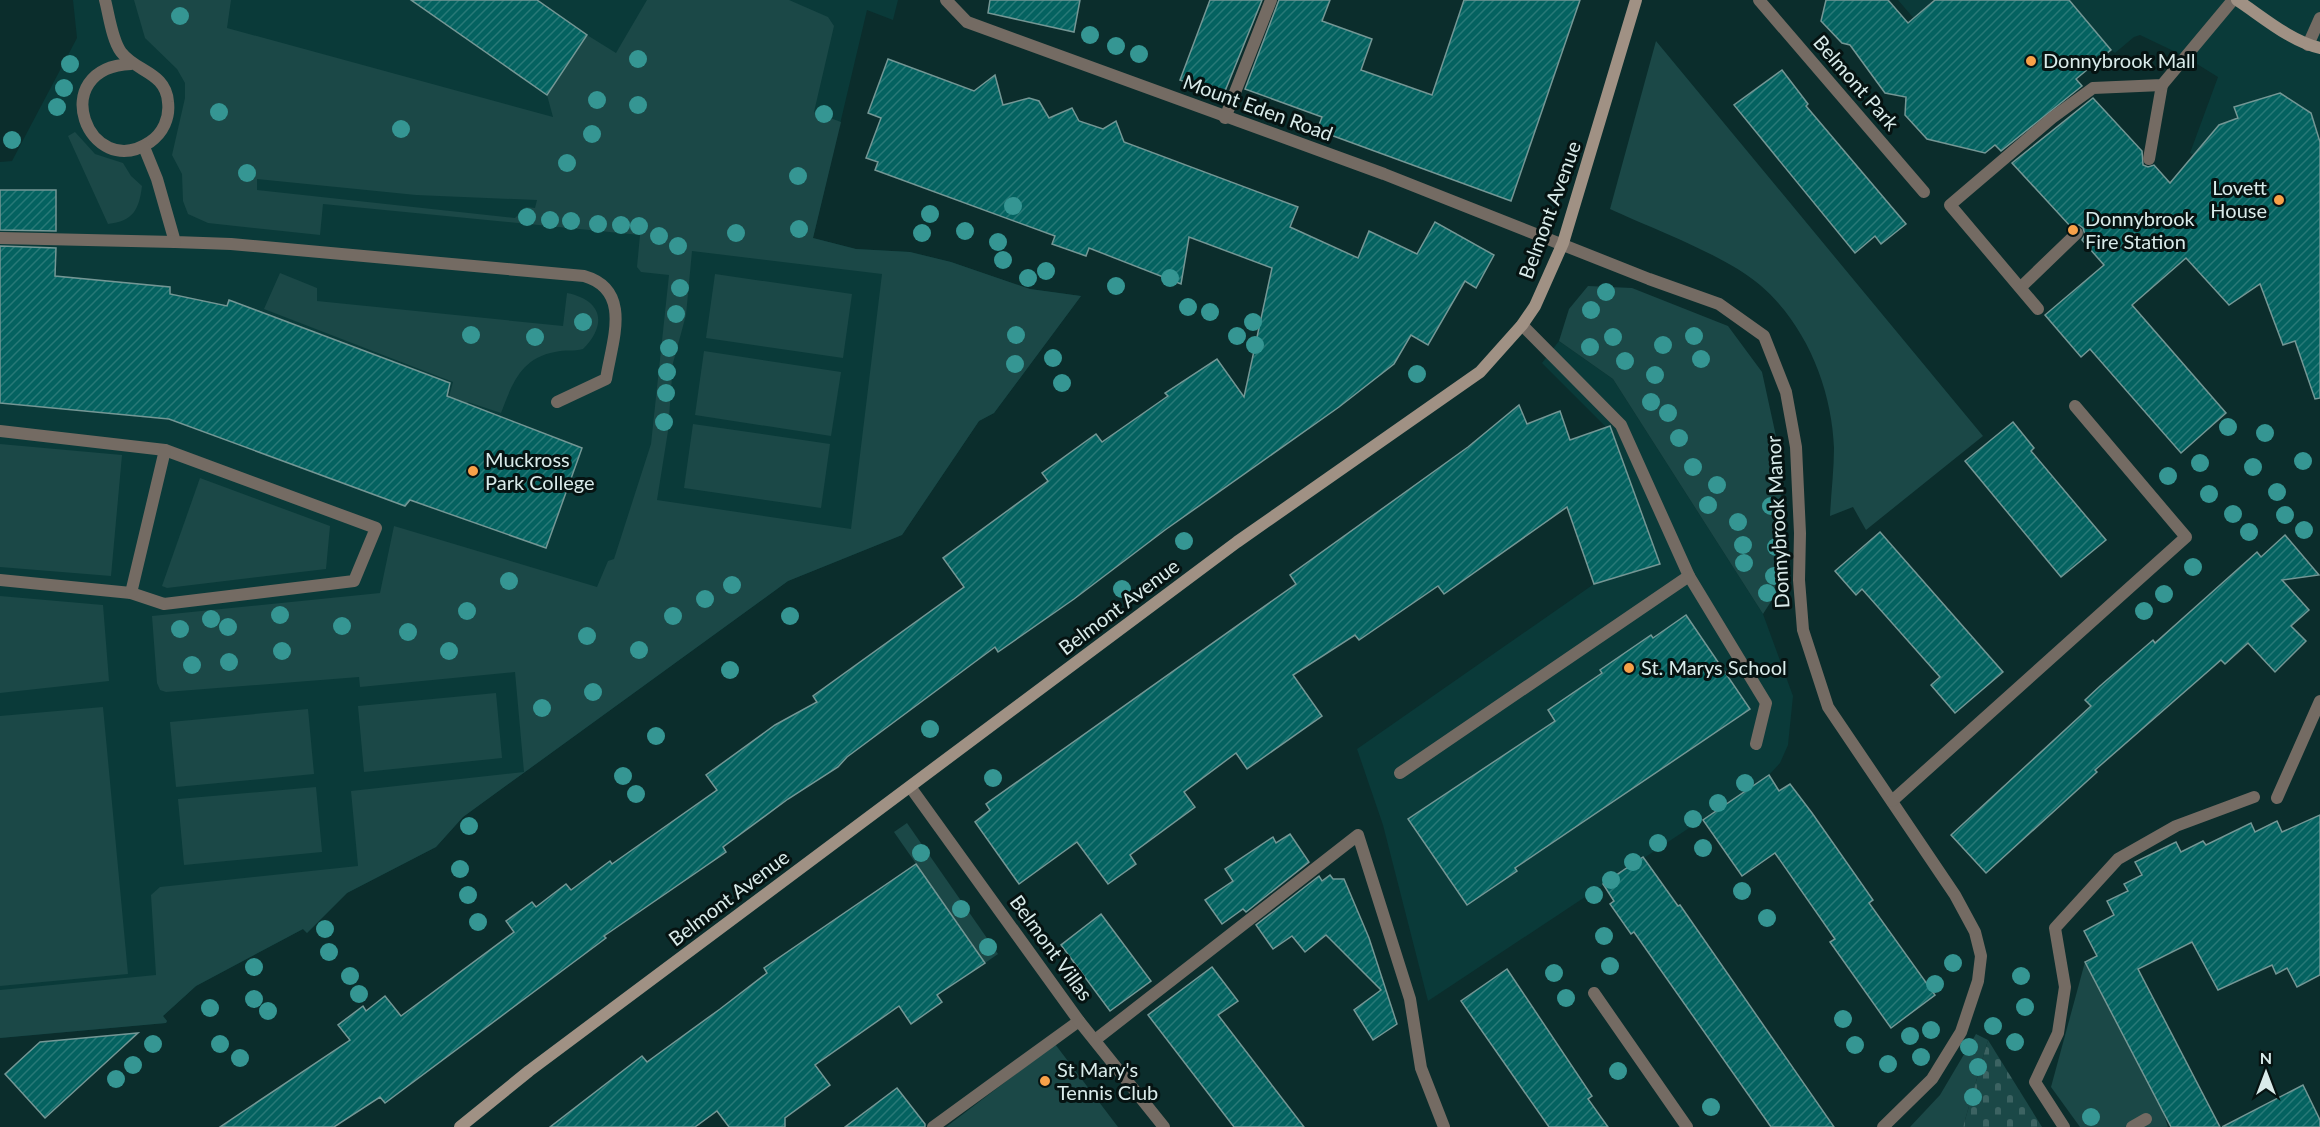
<svg xmlns="http://www.w3.org/2000/svg" width="2320" height="1127" viewBox="0 0 2320 1127" font-family="Lato,sans-serif">
	<style>
		.built { fill: #0a3a39 }
		.grass { fill: #1b4847; fill-rule: evenodd }
		.cemetery { fill: url(#cemetery-stones) }
		.building { fill: url(#building-hatch); stroke: #749795; stroke-width: 1.5 }
		.lines { fill: none; stroke-linecap: round; stroke-linejoin: round }
		.lane { stroke: #746b63; stroke-width: 12 }
		.street { stroke: #746b63; stroke-width: 12 }
		.secondary { stroke: #a09184; stroke-width: 12 }
		.tree { fill: #359693 }
		.poi-dot { fill: #f7a149; stroke: #061312; stroke-width: 2 }
		.labels { text-anchor: middle; stroke-width: 6; stroke-linejoin: round; paint-order: stroke }
		.poi-label { font-size: 20px; fill: #d9ebea; stroke: #061312; text-anchor: start }
		.street-label { font-size: 20px; fill: #d9ebea; stroke: #061312 }
	</style>
	<defs>
		<pattern id="cemetery-stones" width="16" height="16" patternUnits="userSpaceOnUse" patternTransform="scale(1.5)"><rect width="16" height="16" fill="#1b4847"/><path d="M2 7V4a2 2 0 0 1 4 0v3zM10 15v-3a2 2 0 0 1 4 0v3z" fill="#3c6362"/></pattern>
		<pattern id="building-hatch" width="6" height="6" patternUnits="userSpaceOnUse" patternTransform="scale(1.5)"><rect width="6" height="6" fill="#046260"/><path d="M-1 1l2-2M0 6l6-6M5 7l2-2" fill="none" stroke="#287977"/></pattern>
	</defs>
	<rect width="100%" height="100%" fill="#0b2d2c"/>
	<g class="built">
		<path d="M73,0H898L893,20L867,10L813,238L856,249L910,252L951,262L1030,289L1081,296L994,413L979,421L902,535L788,581L463,817L436,847L347,893L307,933L303,929L196,986L163,1016L167,1021L166,1023L0,1038V162L12,161L77,38Z"/>
		<path d="M1898,0H2320V230L2228,171L2190,153L2218,77L2184,56L2140,35L2134,37L2115,53L2111,50L1928,35Z"/>
		<path d="M1559,341L1613,379L1763,614L1793,696L1788,745L1780,763L1769,775L1428,1001L1383,825L1357,749L1594,584L1660,564L1610,426L1606,427L1542,363Z"/>
	</g>
	<g class="grass">
		<path d="M134,0H231L227,28L553,117L547,95L587,35L616,53L647,0H789L828,17L834,26L814,112L841,122L813,238L856,249L910,252L951,262L1030,289L1081,296L994,413L979,421L902,535L788,581L463,817L436,847L347,893L307,933L303,929L196,986L163,1016L167,1021L166,1023L0,1038V990L156,975L151,895L160,887L358,866L351,791L524,772L515,672L360,687L359,677L166,692L160,690L157,683L152,616L380,593L394,526L597,587L608,561L614,559L651,444L669,275L641,272L637,267L640,235L323,204L320,235L208,223L188,214L183,201L182,174L172,155L185,98V83L177,69L145,38ZM257,179L416,195L537,200L535,208L526,207L515,218L257,190ZM692,251L882,274L851,529L657,500L668,431L673,363L686,315Z"/>
		<path d="M1656,41L1983,436L1866,530L1853,507L1830,516C1831,494 1834,470 1834,448C1832,389 1806,324 1760,285C1725,255 1653,229 1610,209Z"/>
		<path d="M75,132L95,154L123,163L131,176L142,186C139,210 133,221 108,224L68,136Z"/>
		<path d="M280,273L317,288V301L563,326L567,293C602,300 608,324 583,349C574,352 565,349 555,352C521,358 512,384 501,413L468,402L462,415L446,408L453,382L264,309Z"/>
		<path d="M715,274L852,294L843,358L706,338Z"/>
		<path d="M1588,286L1632,288L1728,326L1762,372L1779,450L1782,527L1779,589L1763,614L1613,379L1559,341L1569,309Z"/>
		<path d="M704,351L841,372L831,436L695,415Z"/>
		<path d="M693,424L830,444L821,508L684,488Z"/>
		<path d="M0,444L122,455L111,576L0,567Z"/>
		<path d="M200,478L330,526L326,569L167,588L162,586Z"/>
		<path d="M0,596L103,605L109,681L0,693Z"/>
		<path d="M496,693L502,758L364,772L358,706Z"/>
		<path d="M103,707L128,974L0,986V716Z"/>
		<path d="M308,709L314,774L176,787L170,722Z"/>
		<path d="M316,787L322,852L184,865L178,799Z"/>
		<path d="M907,823L998,954L985,963L894,832Z"/>
		<path d="M2085,962L2162,1109L2168,1127H2080L2051,1087Z"/>
		<path d="M1976,1034L1988,1040L1963,1127H1910L1940,1095Z"/>
		<path d="M1055,1044L1118,1127H946Z"/>
	</g>
	<path class="cemetery" d="M1988,1040L2042,1127H1963Z"/>
	<g class="building">
		<path d="M411,0H537L587,35L547,95Z"/>
		<path d="M990,0H1080L1074,32L988,13Z"/>
		<path d="M1210,0H1262L1223,96L1180,80Z"/>
		<path d="M1279,0H1330L1322,21L1372,39L1361,70L1432,95L1464,0H1580L1511,201L1317,130L1322,117L1245,89Z"/>
		<path d="M1826,0H1888L1908,23L1935,0H2069L2111,50L2076,79L2082,86L2001,151L1995,145L1985,153L1927,139L1905,115L1906,97L1885,93L1850,45L1842,43L1821,21Z"/>
		<path d="M888,59L974,91L995,75L1003,105L1029,98L1039,101L1049,118L1072,108L1079,121L1103,129L1116,121L1124,142L1298,207L1290,227L1358,258L1369,231L1417,254L1435,222L1494,255L1476,288L1465,281L1428,345L1411,335L1394,364L1339,407L1165,530L1074,599L998,652L995,647L847,757L838,767L788,799L723,847L726,852L604,936L606,938L385,1103L380,1097L334,1127H220L350,1040L338,1025L363,1006L366,1011L385,996L401,1016L514,932L506,921L532,902L536,907L566,884L571,890L610,861L612,864L717,790L706,775L775,725L817,702L813,696L964,587L943,558L1048,481L1042,473L1096,434L1102,442L1168,396L1165,393L1217,359L1244,397L1272,268L1189,237L1181,284L1089,248L1086,256L1052,244L1055,236L875,170L878,162L866,158L881,118L868,113Z"/>
		<path d="M1782,70L1808,104L1806,106L1906,224L1881,244L1875,236L1855,253L1734,105Z"/>
		<path d="M2280,93L2311,113L2320,142V398L2315,399L2295,341L2283,345L2260,284L2229,305L2186,258L2132,305L2226,413L2181,453L2090,349L2081,357L2045,315L2104,265L2082,240L2085,235L2083,228L2079,225L2071,227L2012,163L2093,98L2142,151L2143,165L2148,167L2154,165L2170,183L2219,125L2238,118L2234,107Z"/>
		<path d="M0,190H56V231L0,230Z"/>
		<path d="M0,246L56,248L55,276L170,287V294L227,306L229,300L450,383L447,396L582,448L546,548L410,500L405,506L169,419L0,403Z"/>
		<path d="M1519,405L1527,424L1560,411L1570,440L1610,426L1660,564L1594,584L1567,507L1444,594L1438,586L1359,640L1355,635L1293,675L1322,716L1247,769L1236,753L1184,792L1195,807L1130,855L1136,864L1108,884L1077,842L1019,884L975,822L990,810L986,804L1296,584L1290,575L1468,447Z"/>
		<path d="M2013,422L2034,448L2031,451L2106,540L2061,577L1965,461Z"/>
		<path d="M1880,532L2003,672L1955,713L1931,685L1940,677L1862,589L1856,595L1835,571Z"/>
		<path d="M2285,535L2319,575L2282,580L2309,610L2291,626L2306,641L2275,672L2248,643L2225,664L2221,660L2095,770L2097,772L1986,873L1951,835L2091,706L2085,700L2100,686L2153,640L2155,643L2257,552L2261,557Z"/>
		<path d="M1686,615L1750,709L1515,868L1517,871L1467,905L1408,819L1555,721L1548,710L1602,673L1600,670L1651,635L1653,638Z"/>
		<path d="M1769,775L1779,791L1790,784L1812,813L1873,900L1869,903L1935,995L1891,1028L1830,942L1835,939L1775,853L1742,876L1703,820Z"/>
		<path d="M2320,815V975L2297,987L2287,968L2276,974L2272,965L2218,990L2192,942L2138,969L2220,1127H2171L2085,962L2097,956L2084,931L2114,915L2107,901L2128,891L2124,884L2142,875L2135,862L2176,842L2181,852L2203,841L2206,845L2251,823L2255,832L2277,821L2282,832Z"/>
		<path d="M1290,834L1309,862L1246,912L1243,909L1222,924L1205,900L1233,881L1225,869L1273,837L1276,843Z"/>
		<path d="M1643,857L1678,906L1680,905L1834,1127H1771L1634,932L1631,934L1610,904L1614,901L1603,884Z"/>
		<path d="M916,864L985,963L937,995L942,1002L911,1024L899,1006L815,1065L830,1085L785,1118V1127H729L717,1111L695,1127H550L642,1056L647,1062L720,1009L767,973L764,968Z"/>
		<path d="M1330,875L1333,879H1344L1369,938L1397,1024L1373,1040L1354,1010L1381,990L1326,935L1305,952L1292,936L1273,949L1256,925L1319,876L1322,881Z"/>
		<path d="M1101,914L1151,981L1110,1011L1061,945Z"/>
		<path d="M1212,967L1238,1001L1218,1015L1304,1127H1234L1148,1015Z"/>
		<path d="M1507,969L1592,1096L1588,1099L1608,1127H1549L1461,1001Z"/>
		<path d="M138,1033L45,1118L5,1074L40,1042Z"/>
		<path d="M2303,1085L2320,1120V1127H2222Z"/>
		<path d="M897,1088L925,1124V1127H845Z"/>
	</g>
	<g class="lines">
		<g class="lane">
			<path d="M105,0C109,15 112,40 121,52C136,72 166,72 168,102C170,118 163,133 150,142C89,183 44,68 131,64"/>
			<path d="M2308,45L2320,18"/>
			<path d="M1225,118L1271,0"/>
			<path d="M144,147L157,179L175,242L231,244L584,276C633,290 612,341 606,379L557,402"/>
			<path d="M2149,159L2162,85"/>
			<path d="M0,238L175,242"/>
			<path d="M2021,287L2077,233"/>
			<path d="M2038,309L1950,205L2052,118L2093,88L2162,85L2233,0"/>
			<path d="M1522,325L1621,425L1689,576L1766,703L1756,744"/>
			<path d="M0,431L165,450L376,528L354,581L164,604L131,593L0,580"/>
			<path d="M131,593L165,450"/>
			<path d="M1400,773L1689,576"/>
			<path d="M2277,798L2320,701"/>
			<path d="M1095,1040L1358,835L1410,999L1421,1068L1444,1127"/>
			<path d="M933,1127L1079,1021"/>
			<path d="M2064,1127L2035,1082L2058,1033L2065,987L2055,928L2118,859L2176,826L2254,797"/>
			<path d="M2132,1127L2146,1119"/>
		</g>
		<g class="street">
			<path d="M946,0L967,22L1384,174L1649,279L1719,304L1764,336L1786,392L1796,447L1800,533L1799,580L1803,630L1828,707L1955,895L1975,932L1981,956L1978,981L1961,1032L1932,1079L1883,1127"/>
			<path d="M1759,0L1924,192"/>
			<path d="M911,788L1079,1021L1164,1127"/>
			<path d="M1892,801L2186,537L2075,406"/>
			<path d="M1594,993L1687,1127"/>
		</g>
		<g class="secondary">
			<path d="M2237,0C2263,17 2290,41 2320,48"/>
			<path d="M460,1127L529,1071L1237,542L1480,372L1522,325L1535,306L1563,243L1636,0"/>
		</g>
	</g>
	<g class="tree">
		<circle cx="180" cy="16" r="9"/>
		<circle cx="1090" cy="35" r="9"/>
		<circle cx="1116" cy="46" r="9"/>
		<circle cx="1139" cy="54" r="9"/>
		<circle cx="638" cy="59" r="9"/>
		<circle cx="70" cy="64" r="9"/>
		<circle cx="64" cy="88" r="9"/>
		<circle cx="597" cy="100" r="9"/>
		<circle cx="638" cy="105" r="9"/>
		<circle cx="57" cy="107" r="9"/>
		<circle cx="219" cy="112" r="9"/>
		<circle cx="824" cy="114" r="9"/>
		<circle cx="401" cy="129" r="9"/>
		<circle cx="592" cy="134" r="9"/>
		<circle cx="12" cy="140" r="9"/>
		<circle cx="567" cy="163" r="9"/>
		<circle cx="247" cy="173" r="9"/>
		<circle cx="798" cy="176" r="9"/>
		<circle cx="1013" cy="206" r="9"/>
		<circle cx="930" cy="214" r="9"/>
		<circle cx="527" cy="217" r="9"/>
		<circle cx="550" cy="220" r="9"/>
		<circle cx="571" cy="221" r="9"/>
		<circle cx="598" cy="224" r="9"/>
		<circle cx="621" cy="225" r="9"/>
		<circle cx="639" cy="226" r="9"/>
		<circle cx="799" cy="229" r="9"/>
		<circle cx="965" cy="231" r="9"/>
		<circle cx="736" cy="233" r="9"/>
		<circle cx="922" cy="233" r="9"/>
		<circle cx="659" cy="236" r="9"/>
		<circle cx="998" cy="242" r="9"/>
		<circle cx="678" cy="246" r="9"/>
		<circle cx="1003" cy="260" r="9"/>
		<circle cx="1046" cy="271" r="9"/>
		<circle cx="1028" cy="278" r="9"/>
		<circle cx="1170" cy="278" r="9"/>
		<circle cx="1116" cy="286" r="9"/>
		<circle cx="680" cy="288" r="9"/>
		<circle cx="1606" cy="292" r="9"/>
		<circle cx="1188" cy="307" r="9"/>
		<circle cx="1591" cy="310" r="9"/>
		<circle cx="1210" cy="312" r="9"/>
		<circle cx="676" cy="314" r="9"/>
		<circle cx="583" cy="322" r="9"/>
		<circle cx="1253" cy="322" r="9"/>
		<circle cx="471" cy="335" r="9"/>
		<circle cx="1016" cy="335" r="9"/>
		<circle cx="1237" cy="336" r="9"/>
		<circle cx="1694" cy="336" r="9"/>
		<circle cx="535" cy="337" r="9"/>
		<circle cx="1613" cy="337" r="9"/>
		<circle cx="1255" cy="345" r="9"/>
		<circle cx="1663" cy="345" r="9"/>
		<circle cx="1590" cy="347" r="9"/>
		<circle cx="669" cy="348" r="9"/>
		<circle cx="1053" cy="358" r="9"/>
		<circle cx="1701" cy="359" r="9"/>
		<circle cx="1625" cy="361" r="9"/>
		<circle cx="1015" cy="364" r="9"/>
		<circle cx="667" cy="372" r="9"/>
		<circle cx="1417" cy="374" r="9"/>
		<circle cx="1655" cy="375" r="9"/>
		<circle cx="1062" cy="383" r="9"/>
		<circle cx="666" cy="393" r="9"/>
		<circle cx="1651" cy="402" r="9"/>
		<circle cx="1668" cy="413" r="9"/>
		<circle cx="664" cy="422" r="9"/>
		<circle cx="2228" cy="427" r="9"/>
		<circle cx="2265" cy="433" r="9"/>
		<circle cx="1679" cy="438" r="9"/>
		<circle cx="2303" cy="461" r="9"/>
		<circle cx="2200" cy="463" r="9"/>
		<circle cx="1693" cy="467" r="9"/>
		<circle cx="2253" cy="467" r="9"/>
		<circle cx="2168" cy="476" r="9"/>
		<circle cx="1717" cy="485" r="9"/>
		<circle cx="2277" cy="492" r="9"/>
		<circle cx="2209" cy="494" r="9"/>
		<circle cx="1708" cy="505" r="9"/>
		<circle cx="1771" cy="506" r="9"/>
		<circle cx="2233" cy="514" r="9"/>
		<circle cx="2285" cy="515" r="9"/>
		<circle cx="1738" cy="522" r="9"/>
		<circle cx="2304" cy="530" r="9"/>
		<circle cx="2249" cy="532" r="9"/>
		<circle cx="1184" cy="541" r="9"/>
		<circle cx="1743" cy="545" r="9"/>
		<circle cx="1776" cy="547" r="9"/>
		<circle cx="1744" cy="563" r="9"/>
		<circle cx="2193" cy="567" r="9"/>
		<circle cx="1774" cy="576" r="9"/>
		<circle cx="509" cy="581" r="9"/>
		<circle cx="732" cy="585" r="9"/>
		<circle cx="1122" cy="589" r="9"/>
		<circle cx="1767" cy="593" r="9"/>
		<circle cx="2164" cy="594" r="9"/>
		<circle cx="705" cy="599" r="9"/>
		<circle cx="467" cy="611" r="9"/>
		<circle cx="2144" cy="611" r="9"/>
		<circle cx="280" cy="615" r="9"/>
		<circle cx="673" cy="616" r="9"/>
		<circle cx="790" cy="616" r="9"/>
		<circle cx="211" cy="619" r="9"/>
		<circle cx="342" cy="626" r="9"/>
		<circle cx="228" cy="627" r="9"/>
		<circle cx="180" cy="629" r="9"/>
		<circle cx="408" cy="632" r="9"/>
		<circle cx="587" cy="636" r="9"/>
		<circle cx="639" cy="650" r="9"/>
		<circle cx="282" cy="651" r="9"/>
		<circle cx="449" cy="651" r="9"/>
		<circle cx="229" cy="662" r="9"/>
		<circle cx="192" cy="665" r="9"/>
		<circle cx="730" cy="670" r="9"/>
		<circle cx="593" cy="692" r="9"/>
		<circle cx="542" cy="708" r="9"/>
		<circle cx="930" cy="729" r="9"/>
		<circle cx="656" cy="736" r="9"/>
		<circle cx="623" cy="776" r="9"/>
		<circle cx="993" cy="778" r="9"/>
		<circle cx="1745" cy="783" r="9"/>
		<circle cx="636" cy="794" r="9"/>
		<circle cx="1718" cy="803" r="9"/>
		<circle cx="1693" cy="819" r="9"/>
		<circle cx="469" cy="826" r="9"/>
		<circle cx="1658" cy="843" r="9"/>
		<circle cx="1703" cy="848" r="9"/>
		<circle cx="921" cy="853" r="9"/>
		<circle cx="1633" cy="862" r="9"/>
		<circle cx="460" cy="869" r="9"/>
		<circle cx="1611" cy="880" r="9"/>
		<circle cx="1742" cy="891" r="9"/>
		<circle cx="468" cy="895" r="9"/>
		<circle cx="1594" cy="895" r="9"/>
		<circle cx="961" cy="909" r="9"/>
		<circle cx="1767" cy="918" r="9"/>
		<circle cx="478" cy="922" r="9"/>
		<circle cx="325" cy="929" r="9"/>
		<circle cx="1604" cy="936" r="9"/>
		<circle cx="988" cy="947" r="9"/>
		<circle cx="329" cy="952" r="9"/>
		<circle cx="1953" cy="963" r="9"/>
		<circle cx="1610" cy="966" r="9"/>
		<circle cx="254" cy="967" r="9"/>
		<circle cx="1554" cy="973" r="9"/>
		<circle cx="350" cy="976" r="9"/>
		<circle cx="2021" cy="976" r="9"/>
		<circle cx="1935" cy="984" r="9"/>
		<circle cx="359" cy="994" r="9"/>
		<circle cx="1566" cy="998" r="9"/>
		<circle cx="254" cy="999" r="9"/>
		<circle cx="2025" cy="1007" r="9"/>
		<circle cx="210" cy="1008" r="9"/>
		<circle cx="268" cy="1011" r="9"/>
		<circle cx="1843" cy="1019" r="9"/>
		<circle cx="1993" cy="1026" r="9"/>
		<circle cx="1931" cy="1030" r="9"/>
		<circle cx="1910" cy="1036" r="9"/>
		<circle cx="2015" cy="1042" r="9"/>
		<circle cx="153" cy="1044" r="9"/>
		<circle cx="220" cy="1044" r="9"/>
		<circle cx="1855" cy="1045" r="9"/>
		<circle cx="1969" cy="1047" r="9"/>
		<circle cx="1921" cy="1057" r="9"/>
		<circle cx="240" cy="1058" r="9"/>
		<circle cx="1888" cy="1064" r="9"/>
		<circle cx="133" cy="1065" r="9"/>
		<circle cx="1978" cy="1067" r="9"/>
		<circle cx="1618" cy="1071" r="9"/>
		<circle cx="116" cy="1079" r="9"/>
		<circle cx="1973" cy="1097" r="9"/>
		<circle cx="1711" cy="1107" r="9"/>
		<circle cx="2091" cy="1117" r="9"/>
	</g>
	<g class="poi-dot">
		<circle cx="2031" cy="61" r="6"/>
		<circle cx="2279" cy="200" r="6"/>
		<circle cx="2073" cy="230" r="6"/>
		<circle cx="473" cy="471" r="6"/>
		<circle cx="1629" cy="668" r="6"/>
		<circle cx="1045" cy="1081" r="6"/>
	</g>
	<g class="labels">
		<g class="poi-label">
			<text x="2043" y="68">Donnybrook Mall</text>
			<text x="2267" y="195" text-anchor="end">Lovett<tspan x="2267" dy="23">House</tspan></text>
			<text x="2085" y="226">Donnybrook<tspan x="2085" dy="23">Fire Station</tspan></text>
			<text x="485" y="467">Muckross<tspan x="485" dy="23">Park College</tspan></text>
			<text x="1641" y="675">St. Marys School</text>
			<text x="1057" y="1077">St Mary's<tspan x="1057" dy="23">Tennis Club</tspan></text>
		</g>
		<g class="street-label">
			<text transform="translate(1856 83) rotate(49)" y="7">Belmont Park</text>
			<text transform="translate(1258 108) rotate(20)" y="7">Mount Eden Road</text>
			<text transform="translate(1550 210) rotate(-70)" y="7">Belmont Avenue</text>
			<text transform="translate(1778 522) rotate(-93)" y="7">Donnybrook Manor</text>
			<text transform="translate(1119 607) rotate(-37)" y="7">Belmont Avenue</text>
			<text transform="translate(729 898) rotate(-37)" y="7">Belmont Avenue</text>
			<text transform="translate(1051 948) rotate(54)" y="7">Belmont Villas</text>
		</g>
	</g>
	<g transform="translate(2266 1073)" stroke="#061312" stroke-width="4.5" paint-order="stroke">
	<path d="M0-4.5L10 22L0 15L-10 22Z" fill="#d9ebea"/>
	<text y="-9" font-size="16" font-weight="bold" text-anchor="middle" fill="#d9ebea">N</text>
	</g>
</svg>
